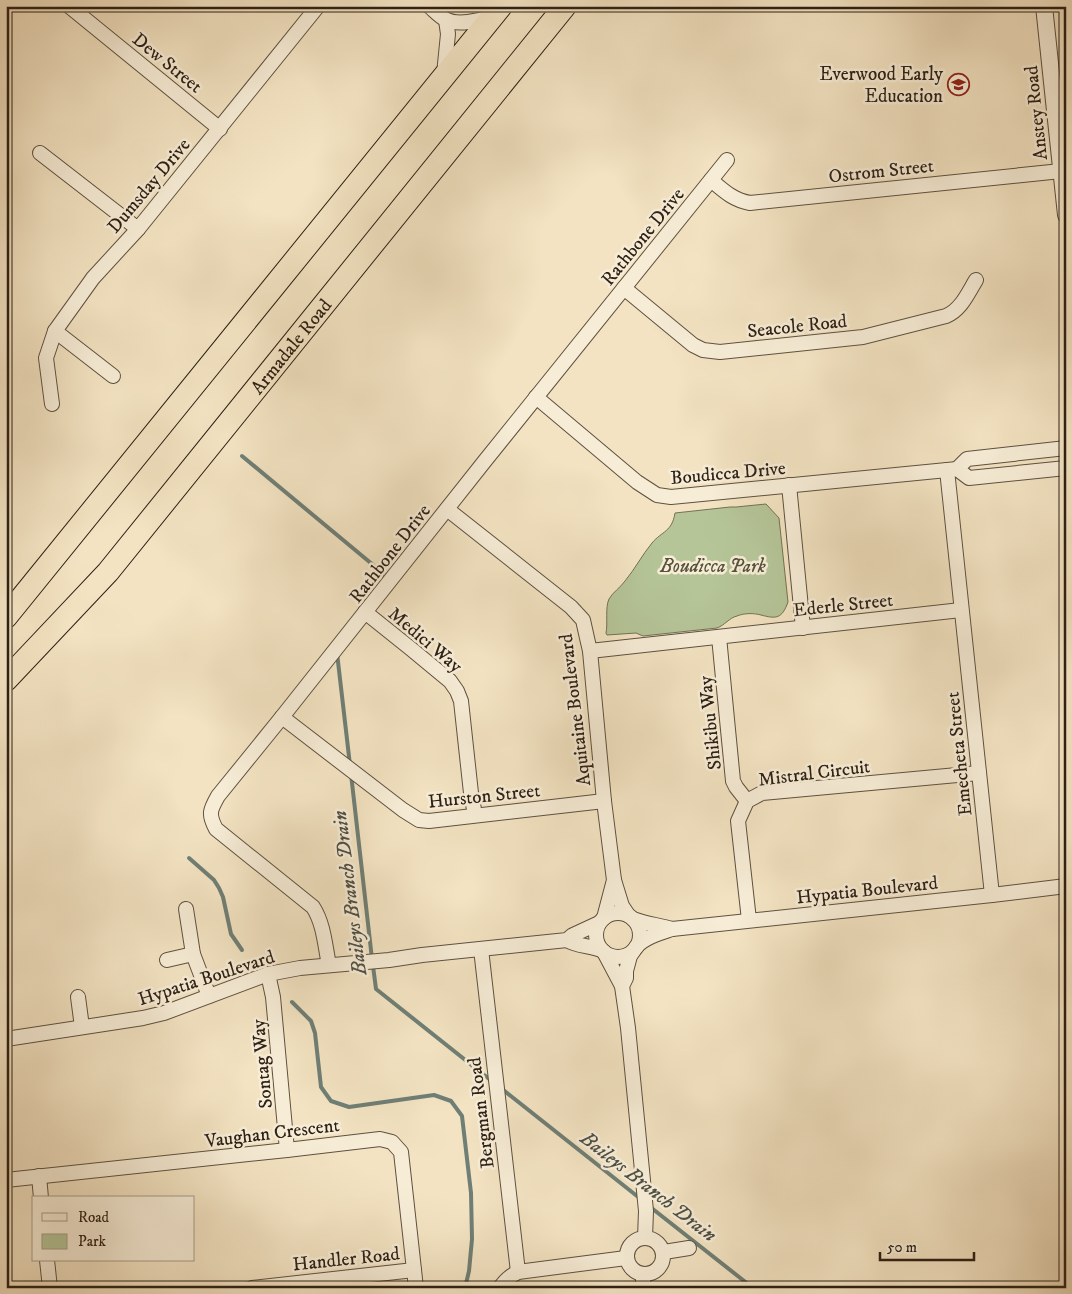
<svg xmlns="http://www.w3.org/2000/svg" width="1072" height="1294" viewBox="0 0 1072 1294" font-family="'IM FELL DW Pica',serif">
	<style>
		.green { fill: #b5c598; stroke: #717256 }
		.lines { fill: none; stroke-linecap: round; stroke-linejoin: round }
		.stream { stroke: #6f7f76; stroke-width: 4 }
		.minor-casing { stroke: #5e5140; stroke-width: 16 }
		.tertiary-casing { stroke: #5e5140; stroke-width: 18 }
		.trunk-casing { stroke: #2d2015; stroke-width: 24 }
		.minor { stroke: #f7edd7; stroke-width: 14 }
		.tertiary { stroke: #f7edd7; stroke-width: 16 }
		.trunk { stroke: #f3e3c2; stroke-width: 22 }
		.labels { text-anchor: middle; stroke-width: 5; stroke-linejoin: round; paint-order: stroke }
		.street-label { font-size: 19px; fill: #2d2015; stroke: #f7edd7 }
		.poi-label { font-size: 19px; fill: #2d2015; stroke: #f7edd7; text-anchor: end }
		.park-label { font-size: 19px; font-style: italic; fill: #56523c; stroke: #f7edd7 }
		.water-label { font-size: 20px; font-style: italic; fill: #4e4f46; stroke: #f7edd7 }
	</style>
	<rect width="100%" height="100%" fill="#f3e3c2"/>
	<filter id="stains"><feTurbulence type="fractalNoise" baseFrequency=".004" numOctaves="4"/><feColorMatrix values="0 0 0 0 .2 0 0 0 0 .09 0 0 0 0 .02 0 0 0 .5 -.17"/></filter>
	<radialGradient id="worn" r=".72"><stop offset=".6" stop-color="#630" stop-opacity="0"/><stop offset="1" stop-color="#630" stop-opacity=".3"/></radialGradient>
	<path class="green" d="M766,504L779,518L788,602C782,619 776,619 761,615C754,613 744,613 737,616C729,618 725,625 717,628L643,636L636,633L607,635L606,633C608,624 605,607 609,599C613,592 620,588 625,581C635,569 642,555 652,543C662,531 672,532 675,513L730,507H736Z"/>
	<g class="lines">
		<g class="stream">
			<path d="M242,456L384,574V580"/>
			<path d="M337,653L350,765"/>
			<path d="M351,774L372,959"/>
			<path d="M189,858L214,880L219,888L223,897L231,934L242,950"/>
			<path d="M373,966L376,989L493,1082"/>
			<path d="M292,1002L311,1021L315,1033L321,1087L331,1101L349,1107L434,1095L451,1101L462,1116L471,1193L472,1239L469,1271L465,1288"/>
			<path d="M502,1089L642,1200"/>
			<path d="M649,1206L753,1288"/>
		</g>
		<defs>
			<g id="minor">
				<path d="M69,6L220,129"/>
				<path d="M429,6C434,10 439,16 445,19C457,26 479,21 492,16"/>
				<path d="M444,74L448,34L446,20"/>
				<path d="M40,153L138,229"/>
				<path d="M711,180C724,191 733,200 750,203L1061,171"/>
				<path d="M624,288L693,345L703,350L720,352L863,337L946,316C961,310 968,293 976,280"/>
				<path d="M55,331L113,376"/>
				<path d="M536,397L637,482L657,495L671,497L947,470L957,469L969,478L1066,468"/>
				<path d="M52,404L46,358L55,331L93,278L138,229L318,6"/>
				<path d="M957,469L967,459L1066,448"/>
				<path d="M947,470L992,895"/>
				<path d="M789,485L803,628"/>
				<path d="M447,509L571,607L583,620L587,638L590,651L604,801L614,880L622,906L628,915"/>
				<path d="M365,612L410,648L450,681L457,691L461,701L471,793L475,815"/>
				<path d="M719,637L733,781L736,787L747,801"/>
				<path d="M590,651L961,610"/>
				<path d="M282,717L403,810L419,820L429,821L604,801"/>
				<path d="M186,909L193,954L209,996"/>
				<circle cx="618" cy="935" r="22"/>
				<path d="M604,918L614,880"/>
				<path d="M633,919C646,924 659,925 672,929"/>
				<path d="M749,920L738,821L747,801L762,793L979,773"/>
				<path d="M567,940C578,947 591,945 603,951"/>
				<path d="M636,947C645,937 660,933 672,929L992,895L1066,886"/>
				<path d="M481,949L518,1272"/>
				<path d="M604,952L622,986L628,1028L646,1211L645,1238"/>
				<path d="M167,960L193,954"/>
				<path d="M329,965C325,946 324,924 313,907L216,829C208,814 210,810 218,796L282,717L484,462L727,160"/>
				<path d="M268,974L273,997L287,1150"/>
				<path d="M622,986L626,978V971L630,956L634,950"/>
				<path d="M78,997L82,1027"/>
				<path d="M6,1039L143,1018L164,1013L268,974L300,968L389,960L422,955L567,940L573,935L599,923"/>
				<path d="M39,1176L41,1198"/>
				<path d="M6,1180L287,1150L380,1139L392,1142L401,1152L416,1288"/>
				<circle cx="645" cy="1256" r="18"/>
				<path d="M664,1252L689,1248"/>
				<path d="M47,1260L50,1288"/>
				<path d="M252,1288L414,1270"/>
				<path d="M500,1288C505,1280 510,1276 518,1272L626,1258"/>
				<path d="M643,1288V1274"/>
			</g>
			<path id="tertiary" d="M1044,6L1066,215"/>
			<g id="trunk">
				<path d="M6,617L501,6"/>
				<path id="s1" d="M6,680L108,572L565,6"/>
			</g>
		</defs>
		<use href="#minor" class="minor-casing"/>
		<use href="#tertiary" class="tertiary-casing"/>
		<use href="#trunk" class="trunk-casing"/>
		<use href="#minor" class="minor"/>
		<use href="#tertiary" class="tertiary"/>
		<use href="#trunk" class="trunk"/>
	</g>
	<defs>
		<symbol id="school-ring" viewBox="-11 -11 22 22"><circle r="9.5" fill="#f7edd7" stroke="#8f2418" stroke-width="1.5"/><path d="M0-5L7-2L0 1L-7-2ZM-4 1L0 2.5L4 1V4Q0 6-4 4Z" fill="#8f2418"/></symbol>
	</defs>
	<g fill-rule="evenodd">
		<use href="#school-ring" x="946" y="72" width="25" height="25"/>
	</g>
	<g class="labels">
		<g class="street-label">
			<text transform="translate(168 62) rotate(39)" y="7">Dew Street</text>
			<text transform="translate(1035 113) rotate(-96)" y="7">Anstey Road</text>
			<text transform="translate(881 170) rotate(-6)" y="7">Ostrom Street</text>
			<text transform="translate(148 185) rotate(-50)" y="7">Dumsday Drive</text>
			<text transform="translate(642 236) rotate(-51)" y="7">Rathbone Drive</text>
			<text transform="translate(797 325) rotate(-6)" y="7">Seacole Road</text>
			<text dy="7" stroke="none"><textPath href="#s1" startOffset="439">Armadale Road</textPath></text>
			<text transform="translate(728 472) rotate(-5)" y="7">Boudicca Drive</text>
			<text transform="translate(389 553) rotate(-52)" y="7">Rathbone Drive</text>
			<text transform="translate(843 604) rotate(-6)" y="7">Ederle Street</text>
			<text transform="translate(426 639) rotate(40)" y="7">Medici Way</text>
			<text transform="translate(574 710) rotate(-97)" y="7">Aquitaine Boulevard</text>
			<text transform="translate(709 723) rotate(-96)" y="7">Shikibu Way</text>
			<text transform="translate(958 754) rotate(-96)" y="7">Emecheta Street</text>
			<text transform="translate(814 772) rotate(-7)" y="7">Mistral Circuit</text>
			<text transform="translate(484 795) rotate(-6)" y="7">Hurston Street</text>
			<text transform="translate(867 889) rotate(-6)" y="7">Hypatia Boulevard</text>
			<text transform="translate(206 977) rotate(-18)" y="7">Hypatia Boulevard</text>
			<text transform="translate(261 1064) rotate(-95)" y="7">Sontag Way</text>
			<text transform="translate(480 1113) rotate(-97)" y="7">Bergman Road</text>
			<text transform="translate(272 1132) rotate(-7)" y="7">Vaughan Crescent</text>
			<text transform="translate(346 1258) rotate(-6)" y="7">Handler Road</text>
		</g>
		<g class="poi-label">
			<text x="943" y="80">Everwood Early<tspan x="943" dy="22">Education</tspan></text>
		</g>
		<g class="park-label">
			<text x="713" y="572">Boudicca Park</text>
		</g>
		<g class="water-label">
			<text transform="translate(349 893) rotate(-97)" y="7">Baileys Branch Drain</text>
			<text transform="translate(649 1186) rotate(38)" y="7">Baileys Branch Drain</text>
		</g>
	</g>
	<rect width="1072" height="1294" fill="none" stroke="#f3e3c2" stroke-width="25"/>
	<rect x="8" y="8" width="1057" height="1279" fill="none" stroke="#2d2015" stroke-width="2.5"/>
	<rect x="12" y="12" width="1047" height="1269" fill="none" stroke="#2d2015"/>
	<rect x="32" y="1196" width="162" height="65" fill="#f7edd7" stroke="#a69b89"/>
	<rect x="42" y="1213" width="25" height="8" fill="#f7edd7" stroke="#a69b89"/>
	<text x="78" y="1222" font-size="15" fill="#2d2015">Road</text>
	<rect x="42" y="1234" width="25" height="15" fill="#b5c598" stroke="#a69b89"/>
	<text x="78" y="1246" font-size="15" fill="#2d2015">Park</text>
	<path d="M880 1252v8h94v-8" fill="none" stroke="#2d2015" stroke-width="2.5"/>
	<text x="887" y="1252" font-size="15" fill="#2d2015" stroke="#f7edd7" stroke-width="4" paint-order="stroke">50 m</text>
	<rect width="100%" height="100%" filter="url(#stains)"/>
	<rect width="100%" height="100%" fill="url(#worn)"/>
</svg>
